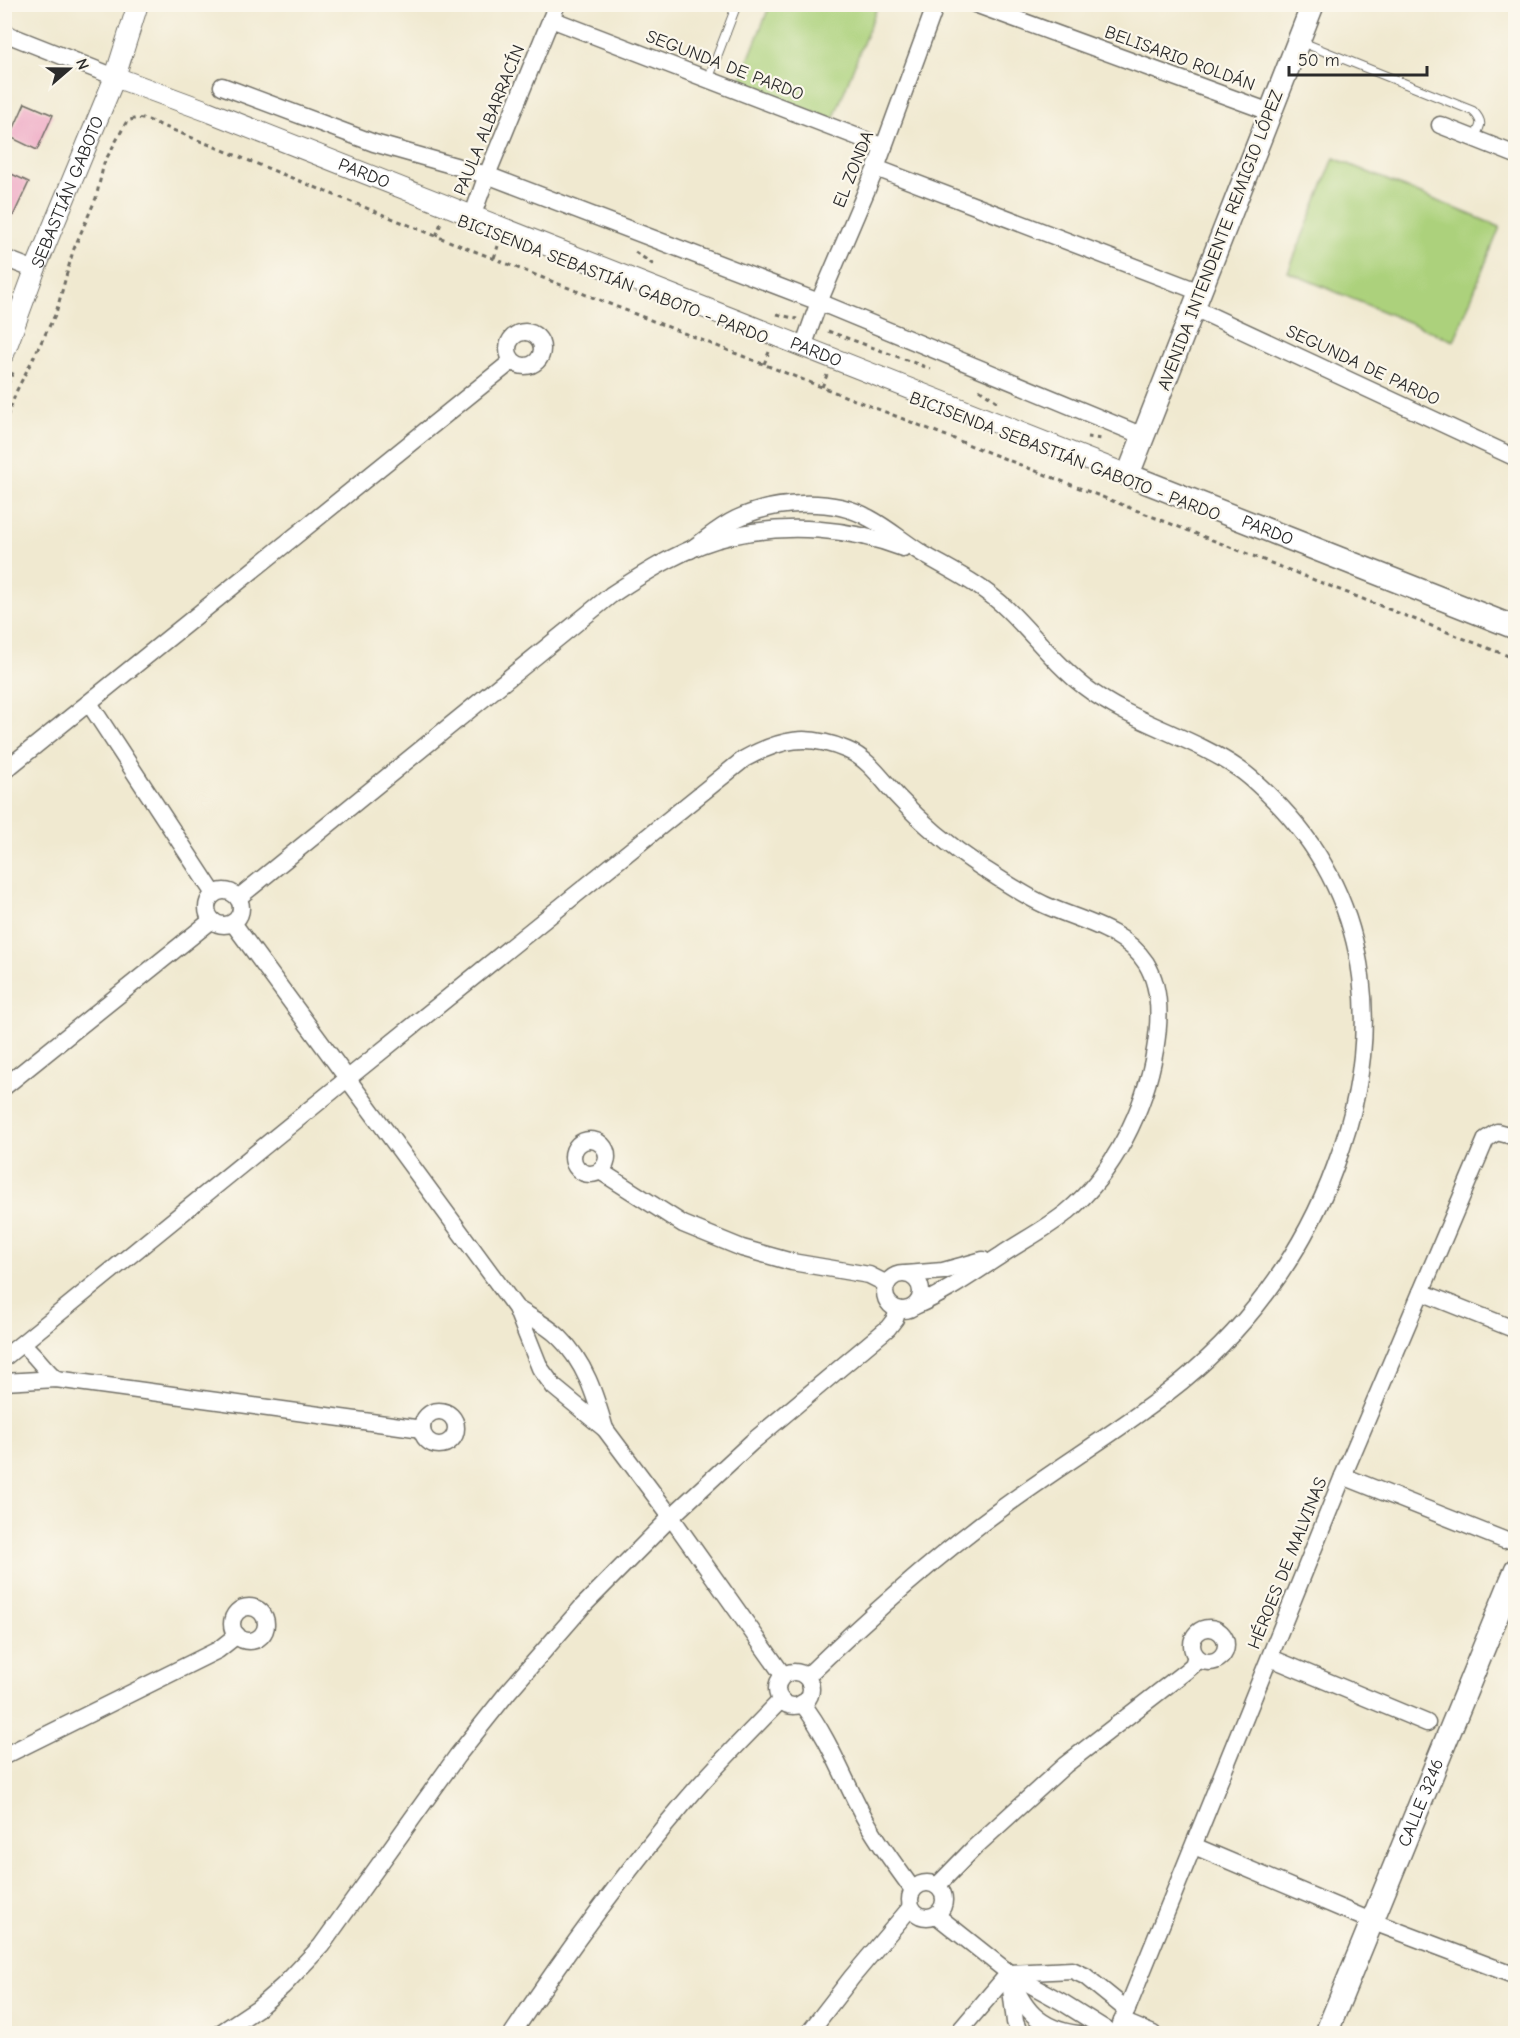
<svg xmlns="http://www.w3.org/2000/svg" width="1520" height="2038" viewBox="0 0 1520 2038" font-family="'Comic Neue',sans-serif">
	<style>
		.green { fill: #acd17b; stroke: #6c7e53; stroke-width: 1.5 }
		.building { fill: #eea5c3 }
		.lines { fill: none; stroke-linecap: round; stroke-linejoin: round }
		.service-casing { stroke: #706e65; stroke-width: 10 }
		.minor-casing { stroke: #706e65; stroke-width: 19 }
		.tertiary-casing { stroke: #706e65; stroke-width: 22 }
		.secondary-casing { stroke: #706e65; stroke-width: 25 }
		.path { stroke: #706e65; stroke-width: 3; stroke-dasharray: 4.5 4.5; stroke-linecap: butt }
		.service { stroke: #fff; stroke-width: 8 }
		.minor { stroke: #fff; stroke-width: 16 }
		.tertiary { stroke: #fff; stroke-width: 20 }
		.secondary { stroke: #fff; stroke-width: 22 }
		.labels { text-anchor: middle; stroke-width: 4.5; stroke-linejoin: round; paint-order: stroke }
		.street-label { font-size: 18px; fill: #2b2b2b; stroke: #fbf7ec }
	</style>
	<rect width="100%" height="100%" fill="#fbf7ec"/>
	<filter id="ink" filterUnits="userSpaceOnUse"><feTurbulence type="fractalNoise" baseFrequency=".0167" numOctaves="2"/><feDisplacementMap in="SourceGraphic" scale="12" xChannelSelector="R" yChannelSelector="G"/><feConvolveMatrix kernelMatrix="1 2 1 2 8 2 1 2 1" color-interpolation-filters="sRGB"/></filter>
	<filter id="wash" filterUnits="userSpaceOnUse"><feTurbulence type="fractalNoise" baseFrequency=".008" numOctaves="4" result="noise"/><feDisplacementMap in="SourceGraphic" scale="24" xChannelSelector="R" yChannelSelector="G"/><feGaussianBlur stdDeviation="1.35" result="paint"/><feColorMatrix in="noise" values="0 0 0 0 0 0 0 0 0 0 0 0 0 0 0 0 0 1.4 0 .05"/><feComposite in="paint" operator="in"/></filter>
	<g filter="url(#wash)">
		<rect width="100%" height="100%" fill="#f0e9d0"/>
		<g class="green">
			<path d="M770,5H878L833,120L739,83Z"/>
			<path d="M1334,158L1500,227L1454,341L1288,272Z"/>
		</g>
		<g id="blocks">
			<g class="building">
				<path d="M25,103L53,115L37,150L10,137Z"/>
				<path d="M5,171L29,182L13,216L5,212Z"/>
			</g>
		</g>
	</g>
	<g filter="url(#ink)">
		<use href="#blocks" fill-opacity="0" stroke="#706e65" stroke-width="1.5"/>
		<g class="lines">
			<defs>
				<g id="service">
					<path d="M1299,41L1473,111C1484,122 1481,126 1474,138"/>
					<path d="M708,80L737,4"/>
				</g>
				<g id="minor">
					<path d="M975,4L1270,112"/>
					<path d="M551,19L884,147"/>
					<path d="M4,33L115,77"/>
					<path d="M222,86L374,143L487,175L819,302L1143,436"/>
					<path d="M1440,125L1516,155"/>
					<path d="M876,168L1200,292"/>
					<path d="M472,217L487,175L557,4"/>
					<path d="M4,258L35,270"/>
					<path d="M1194,308L1516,458"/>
					<circle cx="525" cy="349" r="17"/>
					<path d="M803,347L819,302L876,168L936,4"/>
					<path d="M690,550C705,540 719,527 736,519C773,501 832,497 869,518C888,528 905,543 923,554C952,571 982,585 1007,609C1034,635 1055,664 1085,687C1132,723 1191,736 1239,769C1254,779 1267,793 1280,806C1375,907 1383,1041 1335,1167C1302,1257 1243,1335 1167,1393C1114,1434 1055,1469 1001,1509C931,1560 868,1617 806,1677"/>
					<path d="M89,703L214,894"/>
					<path d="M4,771L512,361"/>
					<circle cx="224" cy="908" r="17"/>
					<path d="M238,898L611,595C647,571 688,545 731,536C788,523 849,528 903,548"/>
					<path d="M233,923L516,1308L540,1368L554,1387L605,1429L671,1517L783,1675"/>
					<path d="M4,1087L212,920"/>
					<circle cx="590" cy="1157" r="17"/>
					<path d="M600,1171L683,1224L742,1248L792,1262L869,1275L887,1284"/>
					<circle cx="903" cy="1292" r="18"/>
					<path d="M906,1274L943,1271L983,1260"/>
					<path d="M1421,1292L1516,1330"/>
					<path d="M516,1308C530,1317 547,1325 559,1337C585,1362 595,1395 605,1429"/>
					<path d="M22,1344C35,1354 43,1368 56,1379"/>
					<path d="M4,1358L347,1079L744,759C781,739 807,733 847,750C869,759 882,780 898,797C922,823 951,847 981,867C1002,880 1023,895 1045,905C1080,921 1123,928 1146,963C1161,987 1160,1022 1155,1050C1145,1109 1114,1173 1067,1212C1046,1229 1022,1241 1000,1256C972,1274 946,1293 915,1306"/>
					<path d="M4,1382L56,1379L422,1429"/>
					<circle cx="439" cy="1428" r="17"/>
					<path d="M1343,1476L1504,1540"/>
					<circle cx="249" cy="1624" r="17"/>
					<circle cx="1209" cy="1645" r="17"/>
					<path d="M1271,1658L1427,1723"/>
					<circle cx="794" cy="1689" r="17"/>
					<path d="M802,1703C829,1738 843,1778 864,1817C878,1843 896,1866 913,1890"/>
					<path d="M4,1756L218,1650L237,1635"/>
					<path d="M1194,1846L1371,1921L1516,1976"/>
					<circle cx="927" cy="1900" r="17"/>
					<path d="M937,1886L975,1847L1065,1765L1186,1671L1193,1665L1196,1656"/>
					<path d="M936,1915L1009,1973L1062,2002L1113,2034"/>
					<path d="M1009,1973C1022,2008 1038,2029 1078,2034"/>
					<path d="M1011,1989L1015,2022L1020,2034"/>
					<path d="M1122,2021L1153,2034"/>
					<path d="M219,2034L258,2008L283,1986L321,1946L457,1756L508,1692L583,1606L671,1517L752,1442L888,1328L895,1319L898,1310"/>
					<path d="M512,2034C565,1954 622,1876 684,1803C714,1767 748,1734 781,1700"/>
					<path d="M808,2034L852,1977L911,1907"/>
					<path d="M957,2034L1009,1973L1072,1970L1085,1976L1127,2010"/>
					<path d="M1117,2034L1343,1476L1486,1139L1497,1132L1516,1137"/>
				</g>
				<g id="tertiary">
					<path id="s1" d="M115,77L207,111L1128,475"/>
					<path id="s2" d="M4,354L35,270L115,77L138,4"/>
				</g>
				<g id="secondary">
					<path id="s3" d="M1313,4L1128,475L1516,628"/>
					<path id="s4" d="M1326,2034L1516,1569"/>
				</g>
			</defs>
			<use href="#service" class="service-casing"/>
			<use href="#minor" class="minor-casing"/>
			<use href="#tertiary" class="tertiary-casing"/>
			<use href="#secondary" class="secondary-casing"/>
			<g class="path">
				<path d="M436,236L441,223"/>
				<path d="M635,252L657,267"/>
				<path d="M494,258L498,246"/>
				<path d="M777,314L797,319"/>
				<path d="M828,331L931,369"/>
				<path d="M764,364L769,352"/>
				<path d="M822,387L827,375"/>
				<path d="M979,389L998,402"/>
				<path d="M4,393L14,370"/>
				<path d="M4,425L17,390L56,313L73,251L96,198L104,163L127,121L137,118L148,120L436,236L1516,659"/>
				<path d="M1087,437L1102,439"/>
			</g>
			<use href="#service" class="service"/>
			<use href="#minor" class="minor"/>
			<use href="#tertiary" class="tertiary"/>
			<use href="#secondary" class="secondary"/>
		</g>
	</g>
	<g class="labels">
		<g class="street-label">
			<text transform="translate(1180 58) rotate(20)" y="6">BELISARIO ROLDÁN</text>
			<text transform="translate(725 65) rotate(21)" y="6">SEGUNDA DE PARDO</text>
			<text transform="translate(489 120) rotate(-68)" y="6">PAULA ALBARRACÍN</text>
			<text transform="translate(853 169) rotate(-68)" y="6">EL ZONDA</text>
			<text dy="6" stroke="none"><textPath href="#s1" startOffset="267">PARDO</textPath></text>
			<text dy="6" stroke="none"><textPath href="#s2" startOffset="174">SEBASTIÁN GABOTO</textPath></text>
			<text transform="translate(1220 240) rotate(-69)" y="6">AVENIDA INTENDENTE REMIGIO LÓPEZ</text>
			<text transform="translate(613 279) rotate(21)" y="6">BICISENDA SEBASTIÁN GABOTO - PARDO</text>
			<text dy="6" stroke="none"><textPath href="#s1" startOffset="753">PARDO</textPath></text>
			<text transform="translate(1363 365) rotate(25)" y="6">SEGUNDA DE PARDO</text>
			<text transform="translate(1065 456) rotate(21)" y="6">BICISENDA SEBASTIÁN GABOTO - PARDO</text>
			<text dy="6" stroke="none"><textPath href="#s3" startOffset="656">PARDO</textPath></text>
			<text transform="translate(1287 1563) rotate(-68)" y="6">HÉROES DE MALVINAS</text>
			<text dy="6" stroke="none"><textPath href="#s4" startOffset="250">CALLE 3246</textPath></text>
		</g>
	</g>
	<rect width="1520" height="2038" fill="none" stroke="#fbf7ec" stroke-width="24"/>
	<g transform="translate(69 69) rotate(70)" stroke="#fbf7ec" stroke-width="4.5" paint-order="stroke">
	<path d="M0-4.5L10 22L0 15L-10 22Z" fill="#2b2b2b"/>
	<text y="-9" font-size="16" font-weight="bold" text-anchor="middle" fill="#2b2b2b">N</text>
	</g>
	<path d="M1289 66v9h138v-9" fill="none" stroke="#2b2b2b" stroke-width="3"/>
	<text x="1298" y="66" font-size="18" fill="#2b2b2b" stroke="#fbf7ec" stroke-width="4.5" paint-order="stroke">50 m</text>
</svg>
